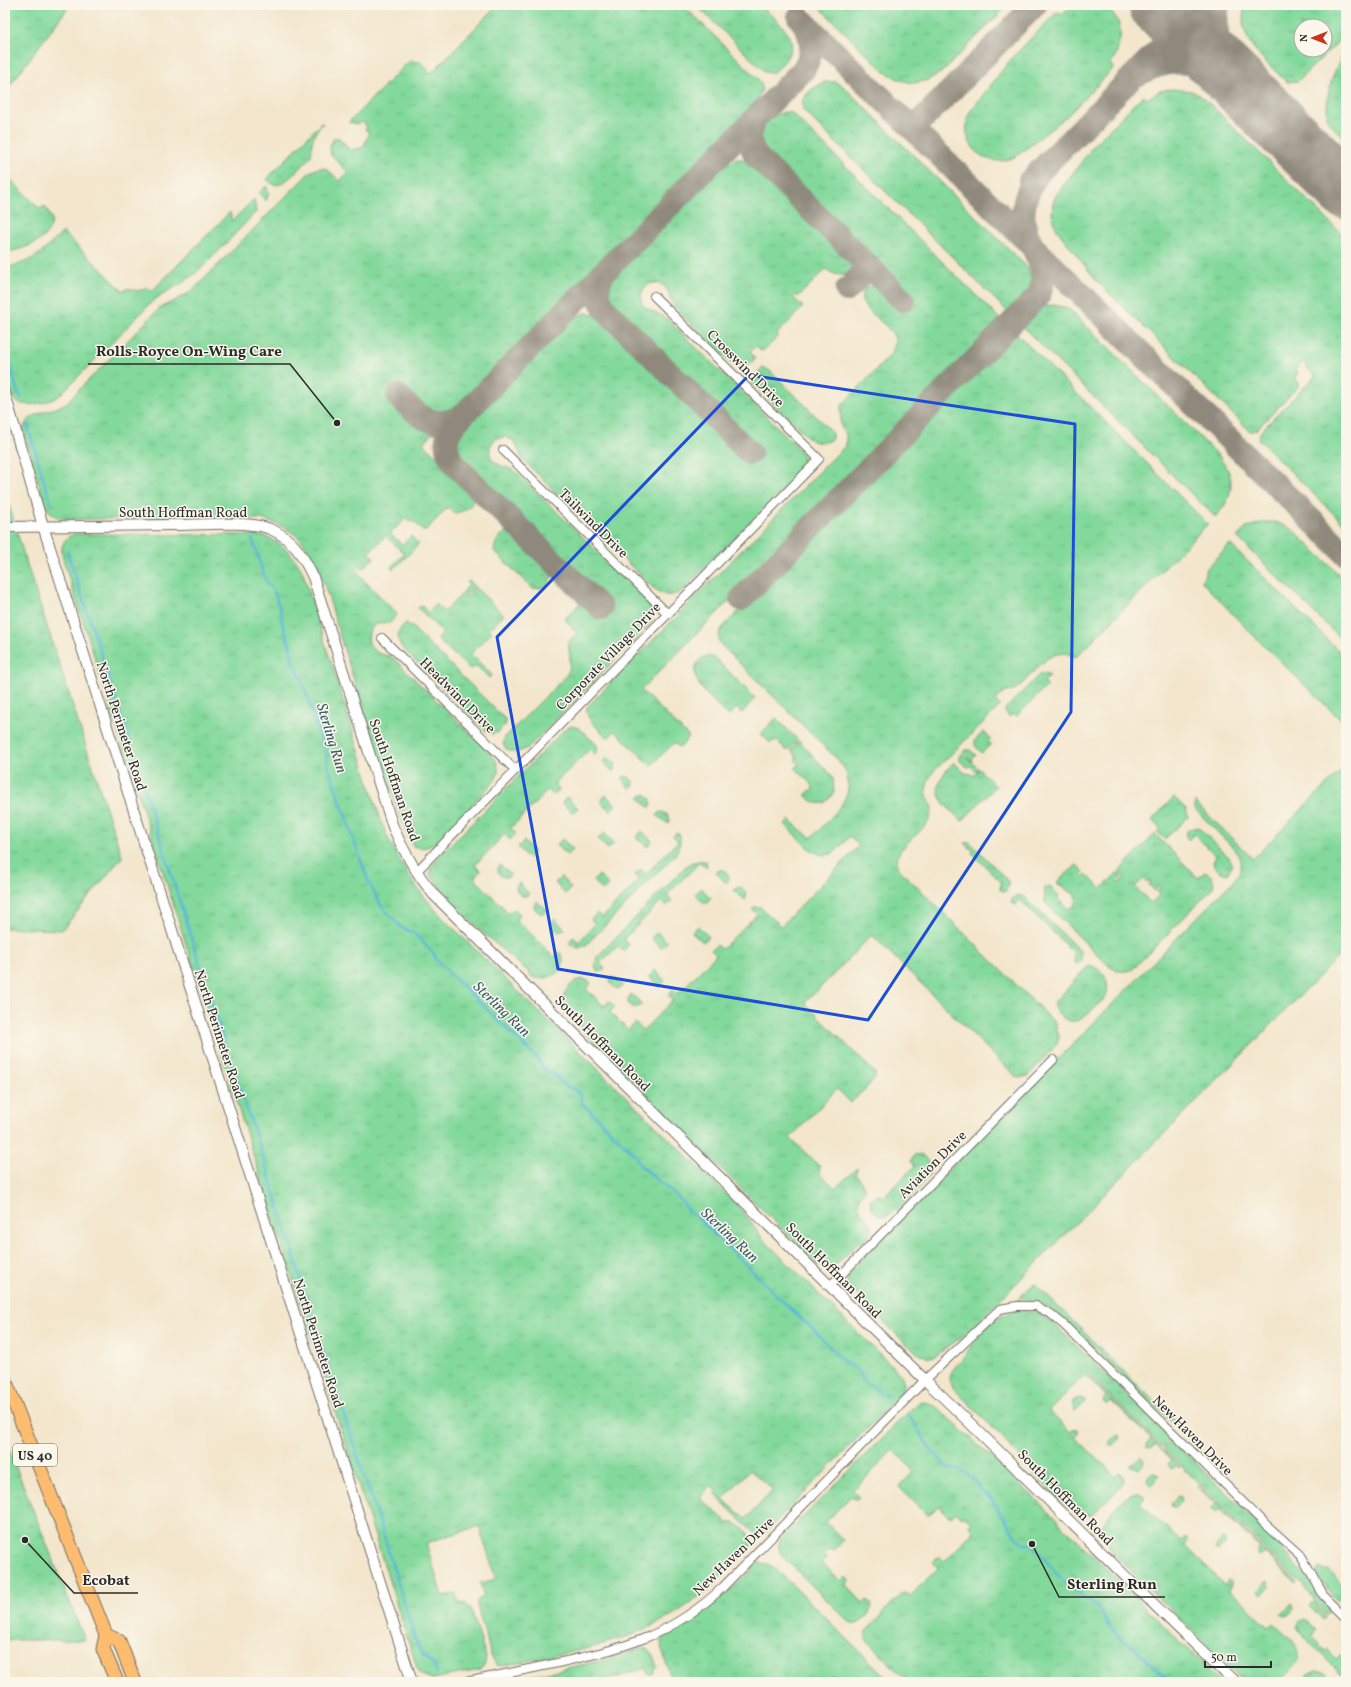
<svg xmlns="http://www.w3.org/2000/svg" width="1351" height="1687" viewBox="0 0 1351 1687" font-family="Vollkorn,serif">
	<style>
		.grass { fill: url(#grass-tufts); stroke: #578264; fill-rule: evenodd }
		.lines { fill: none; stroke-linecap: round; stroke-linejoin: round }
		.stream { stroke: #5ab9d8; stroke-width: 2.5 }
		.taxiway { stroke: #8f887c; stroke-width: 24 }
		.runway { stroke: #8f887c; stroke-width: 59 }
		.minor-casing { stroke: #716c63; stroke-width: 10 }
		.tertiary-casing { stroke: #716c63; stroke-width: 12 }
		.primary-casing { stroke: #716c63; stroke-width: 15 }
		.minor { stroke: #fff; stroke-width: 8 }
		.tertiary { stroke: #fff; stroke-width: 10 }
		.primary { stroke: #fdbc70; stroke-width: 13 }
		.marked { fill: none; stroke: #1d4ed8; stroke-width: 3; stroke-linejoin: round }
		.labels { text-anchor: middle; stroke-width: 3; stroke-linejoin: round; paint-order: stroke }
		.shield { fill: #fbf7ec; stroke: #696865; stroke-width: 1 }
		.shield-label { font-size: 13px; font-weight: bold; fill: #2b2b2b }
		.street-label { font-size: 14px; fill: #2b2b2b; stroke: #fbf7ec }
		.water-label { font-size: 15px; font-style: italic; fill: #3b5d68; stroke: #fbf7ec }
		.leader { fill: none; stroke: #2b2b2b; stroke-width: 1.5 }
		.callout-dot { fill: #2b2b2b; stroke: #fbf7ec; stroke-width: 1.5 }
		.callout-label { font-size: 15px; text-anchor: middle; font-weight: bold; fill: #2b2b2b; stroke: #fbf7ec; stroke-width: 3; stroke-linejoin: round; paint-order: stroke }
	</style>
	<defs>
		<pattern id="grass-tufts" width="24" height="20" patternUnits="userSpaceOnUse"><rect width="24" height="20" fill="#83d99c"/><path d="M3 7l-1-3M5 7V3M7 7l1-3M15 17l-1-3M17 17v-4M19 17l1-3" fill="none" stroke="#71ba87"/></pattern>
	</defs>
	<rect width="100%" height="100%" fill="#fbf7ec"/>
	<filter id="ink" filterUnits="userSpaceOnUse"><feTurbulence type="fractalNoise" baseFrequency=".025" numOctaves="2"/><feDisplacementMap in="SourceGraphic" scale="8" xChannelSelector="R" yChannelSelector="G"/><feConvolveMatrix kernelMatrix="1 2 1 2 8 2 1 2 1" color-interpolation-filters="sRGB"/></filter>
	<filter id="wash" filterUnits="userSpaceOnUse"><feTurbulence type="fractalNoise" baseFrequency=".012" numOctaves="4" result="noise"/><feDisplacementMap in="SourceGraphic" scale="16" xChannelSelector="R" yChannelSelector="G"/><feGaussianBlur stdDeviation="0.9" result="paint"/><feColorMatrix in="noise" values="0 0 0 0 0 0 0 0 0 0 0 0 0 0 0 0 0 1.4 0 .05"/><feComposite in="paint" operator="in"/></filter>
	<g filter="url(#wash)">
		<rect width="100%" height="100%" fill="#f3e6cc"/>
		<g class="grass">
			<path d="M5,5H70L5,92Z"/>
			<path d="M498,5H683L758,79L761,83L762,89L752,108L423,443L475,494C473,505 467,511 455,513L448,507L424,532L413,521L411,523L406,518L390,534L402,545L411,536L419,544L393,570L391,567L404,554L386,536L369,552L374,558L362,569L359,567L356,570L359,573L358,574L397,614L390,623C386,623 381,622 377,624C366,628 366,645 375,651C380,655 388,655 393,658L493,756C500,765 500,775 493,783L435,843C428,848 421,849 413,846L405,829C382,768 362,705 342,643C333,614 323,570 306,546C295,531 279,523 261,519H62C53,516 47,510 44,502L23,430C28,410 51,413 66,403L160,308L189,293L198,285L310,172C326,163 328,171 340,181L348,172L331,155L330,146L334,138H339L351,151L356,148L359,149L364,145L369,134L368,131L365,130L367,127L363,122L358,124L349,122L411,59L417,63L419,61L431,73Z"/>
			<path d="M696,5H760C771,15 796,34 791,49C789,55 785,61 781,65C777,71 772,74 765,72Z"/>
			<path d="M817,5H1008L942,72L928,80L913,83L900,80L885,72Z"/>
			<path d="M1082,5C1087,5 1093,4 1098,5C1126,12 1124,45 1111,63L1114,66L1112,70L1067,116L1018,155C988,174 956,144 970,112L1011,59L1055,14L1059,12L1062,14L1071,9Z"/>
			<path d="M1245,5H1346V34L1298,81L1287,82C1265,61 1235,39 1245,5ZM1301,26H1325V50H1301Z"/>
			<path d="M1346,49V140L1328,122C1324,95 1333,72 1346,49Z"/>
			<path d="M825,82H835L843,86L1028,268C1036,290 1028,299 1012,314H1010L805,112C795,99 813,87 825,82Z"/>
			<path d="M1172,89L1192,91L1205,99L1346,238V526L1258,439L1261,431L1315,376L1307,368V363H1301L1296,369L1298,373L1295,377L1299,384L1298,387L1256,430L1250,431L1096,280L1057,230L1053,221L1052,212L1053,203L1056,195L1095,144L1140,98L1144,96L1147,99L1160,91Z"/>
			<path d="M785,112H790L795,116L1004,323L641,690L689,737L680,748L674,743L651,766L615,731L608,738C599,729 585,720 587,707L846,445V434L841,427V406L887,359C892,353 896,347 895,339C892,324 855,309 863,293C864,290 866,288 869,287C873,285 878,287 881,287L901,307L911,297L778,167C776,160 766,155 762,147C753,132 771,115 785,112Z"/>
			<path d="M321,123L323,124C319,128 314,133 313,139C311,145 313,152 310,157C306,162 286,183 280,184C275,186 270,183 267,179Z"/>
			<path d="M737,159L748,160L769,177L848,255C858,275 841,281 826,269L798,297L796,295L793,297L803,307L777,334L779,336L764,350L761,351L756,346L750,352L755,359L742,371L738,369C717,348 694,329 675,307C669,301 671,292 664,286C660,283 654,282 649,284C646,285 643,289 642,293C636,311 659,311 668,320L796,445C806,456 805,466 796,477L684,589C671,600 661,595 650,585L523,460L514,441L505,437L495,439C488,447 487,459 498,464C504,468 510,467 516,472L646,599C653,608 655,618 647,627L529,747C520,753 508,755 503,744L505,737L564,678C574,667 569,656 568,642L577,633L565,619L583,600L597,615L607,605L475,475C470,463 453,456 458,440C459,437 461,434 462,432L574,318L585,313L594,314L617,331L750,461L759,451L627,321C622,310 607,304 608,289C609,285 612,281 613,278L726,164Z"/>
			<path d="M5,174L40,209L45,206L52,219C51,243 23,248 5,253Z"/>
			<path d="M266,186L269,193L266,201L259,193Z"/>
			<path d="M254,199L256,212C235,233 215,257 192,276C180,286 165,291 153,301L59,396C49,402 22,411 13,398C11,396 11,390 10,387C0,349 5,307 5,268C36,261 41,253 63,232L123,291L129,288L138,291L147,287L152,291L230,212L232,221Z"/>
			<path d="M1053,305L1068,308L1221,458L1220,459C1239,479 1231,501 1215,517L1024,328L1022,324C1032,315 1039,306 1053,305Z"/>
			<path d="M1014,333L1019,336L1208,524L1076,657C1049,642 1034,676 1016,689C1013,691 1008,690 1004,692C1001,694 998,698 995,700L1000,706L933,772C917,798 936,800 931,816C925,832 905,840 898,855L897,863L900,870L1055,1023L1059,1037L1057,1044L1028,1076L1018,1078L1014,1075L872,935L805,1003L875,1073V1079L851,1103L837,1089L790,1138L820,1167L819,1172L835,1188L857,1168L856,1174L866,1189C850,1207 862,1210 872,1225L871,1233C867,1240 860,1242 854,1247C842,1256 835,1276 817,1264L564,1012C557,996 576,970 591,983L586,989L604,1006L609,1001L615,1007L610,1012L628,1030L635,1023L643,1030L673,1000L668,995L673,989L678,994L716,955L711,950L717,945L722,949L757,914L752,909L754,907H760L781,926L859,846L850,836C844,842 838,851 831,854C813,860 796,835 785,824L789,820L811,838C833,815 866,791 837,759L722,646C716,637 719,632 725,625Z"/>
			<path d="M762,368L767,369L771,372L832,432V439C826,443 820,443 812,441L753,384V378Z"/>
			<path d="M5,492L25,559L122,857L62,930L5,928Z"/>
			<path d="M1264,522H1276L1292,529L1346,581V644L1237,537L1246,528Z"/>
			<path d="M514,530L553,569L549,583L544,587L533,589L494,551C496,538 501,533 514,530Z"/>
			<path d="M74,534L259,535C280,540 293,553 303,573L381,821C396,860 416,890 445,920L740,1208L763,1239L902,1376L904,1385L899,1396L765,1533L760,1535L753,1532L719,1499V1495H716L715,1488L711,1485L700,1498L728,1523C738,1521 746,1531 751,1538V1546C744,1555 736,1562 728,1570C706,1593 681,1612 652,1626C606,1649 552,1655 502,1666L497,1665L491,1656L477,1606V1601L484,1596L480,1583L496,1579L479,1526L426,1543L442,1596L456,1594L459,1603L466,1604L471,1609L486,1657L485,1664L480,1670L432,1679L422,1675L417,1668L63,559C60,548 62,539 74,534ZM750,1470L773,1490L746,1519L723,1499Z"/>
			<path d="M1230,544L1346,658V725L1248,630L1202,582L1207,568Z"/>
			<path d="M469,581L475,587L466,595L463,592L469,585L467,583Z"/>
			<path d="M476,588L504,615L489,630L492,632L471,654L492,675L489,678L477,666L470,669L438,640V638L443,633L418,608L422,606L428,613L436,604L444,612L462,594L467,597Z"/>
			<path d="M406,623L412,627L505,719L506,724L498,732L493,734L486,731L404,650C396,640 395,632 406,623Z"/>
			<path d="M707,656L715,658L755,698L742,713L736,708L729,716C718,705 687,682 697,664C699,660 702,657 707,656Z"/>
			<path d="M1045,673L1050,675L1044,682L1047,686L1016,717L1013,714L1009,717L1005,711L1006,708L1039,675Z"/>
			<path d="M776,718L798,740L787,751L776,740L774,742L772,740L770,743L761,734Z"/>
			<path d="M571,726L579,728L597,745C598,749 598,752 594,754L590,749L554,784L559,790L553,795L548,790L511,828L516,834L510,840L505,834L475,865L481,871L474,878L509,913L515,909L520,914L516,919L554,957L559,952C574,969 543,987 528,974L529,972C494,944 457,910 430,875L431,867L438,858L563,731Z"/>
			<path d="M983,732L991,738L988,741L991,744L982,753C971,743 973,742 983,732Z"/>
			<path d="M799,741L833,777L834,792C825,808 816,805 805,795L810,790L812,791L813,786L795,768L799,764L795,760L797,757L791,750Z"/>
			<path d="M965,750H970L976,755L972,759L973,762L963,752Z"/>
			<path d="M962,753L978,768L977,772L971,766L967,767L960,761L959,756Z"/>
			<path d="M606,759H610L615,763L616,768L613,771L603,762Z"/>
			<path d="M954,762L965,773L971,774L973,776L979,769L996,786L962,821C938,799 927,790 954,762Z"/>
			<path d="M1346,766V949L1028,1272L966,1334L935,1356L930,1357L920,1355L903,1341L848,1286L847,1280L852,1269L1232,882C1241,872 1245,864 1237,852L1195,809V802L1253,859L1312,799Z"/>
			<path d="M624,776L629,777L634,782V786L631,789L621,779Z"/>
			<path d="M606,795L616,805L610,811L600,801Z"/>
			<path d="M643,795H647L650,798L652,804L649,808L639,797Z"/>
			<path d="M567,797L578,808L572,813L562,803Z"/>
			<path d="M1174,797L1186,809L1188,817L1165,839L1157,832L1160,829L1152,820Z"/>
			<path d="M660,812C667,812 672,818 669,824L657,816Z"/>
			<path d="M1198,827L1229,857L1232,866L1227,874C1221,873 1214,868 1213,862L1216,856L1194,834L1189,840L1186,837L1187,831L1193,828Z"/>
			<path d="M642,831L652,841L647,847L636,837Z"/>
			<path d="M604,833L614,844L608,849L598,839Z"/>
			<path d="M676,833L680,835V845L675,855L585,946L578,948L570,944V941L573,937L579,942L595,924L591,919L597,913L602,918L639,880L635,875L641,869L646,874L678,841L673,836Z"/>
			<path d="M1155,834L1198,878L1206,871C1212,877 1217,882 1211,890L1133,969C1124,973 1117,972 1109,966L1045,903L1044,888L1050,886L1059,896L1057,898L1068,909L1072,906L1074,907L1076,906L1074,904L1078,900L1076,898L1077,897C1072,892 1064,888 1058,885V881L1077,865L1084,872L1081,875L1084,877L1086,874L1101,889L1118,872L1123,877L1117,881L1120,883L1125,877L1119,871ZM1143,879L1147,883L1150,880L1151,882L1149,885L1155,891L1159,887L1161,889L1157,892L1159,895L1151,903L1135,887Z"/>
			<path d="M562,839L573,849L567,855L557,845Z"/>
			<path d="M524,841L534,852L528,858L518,847Z"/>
			<path d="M970,842L1008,881V886L1005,892L1000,890L1001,882L972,853L973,851L965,843Z"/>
			<path d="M700,861H706L707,866L705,867L700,862L667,895L672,901L666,906L661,901L624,939L629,945L623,951L618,946L600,963L605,969L600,972L597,971L595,964L597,957L685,867L693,862Z"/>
			<path d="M500,865L511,875L509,877H503L498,873V868Z"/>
			<path d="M720,870H724L728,875L729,880L726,883L716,872Z"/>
			<path d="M599,875L609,885L603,891L593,881Z"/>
			<path d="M561,877L571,888L565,894L555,883Z"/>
			<path d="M519,883L529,894L526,896H521L517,891L516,887Z"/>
			<path d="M738,887L742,888L747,894L745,900L734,890Z"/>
			<path d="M701,888L711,898L705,904L695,894Z"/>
			<path d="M1018,895L1025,897L1080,951C1082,956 1082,960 1078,964L1074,963V953L1019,899L1016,905L1011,902L1012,898Z"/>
			<path d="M537,901L547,911L541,914L535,909L534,905Z"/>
			<path d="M555,919L565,929L559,932L553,927L552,922Z"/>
			<path d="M698,926L709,937L703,942L692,932Z"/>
			<path d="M657,932L667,942L661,948L651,938Z"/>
			<path d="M1091,966C1104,969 1111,984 1106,996C1104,1000 1099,1004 1095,1007C1086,1017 1074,1028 1061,1016C1057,1012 1054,1009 1054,1003L1086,968Z"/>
			<path d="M655,970L665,981L659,987L649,976Z"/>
			<path d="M613,977L623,986L617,989L611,984L610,980Z"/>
			<path d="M631,994L642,1004L638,1007H633L628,1003V999Z"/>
			<path d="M914,1155C926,1153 934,1165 929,1176C921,1185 897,1214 886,1216C879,1217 875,1212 871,1207L870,1200L875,1195H880L883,1197L915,1166L911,1161Z"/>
			<path d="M1034,1283L1163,1410L1182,1424L1179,1428L1164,1416L1070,1324C1056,1312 1035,1294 1016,1301Z"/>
			<path d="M1018,1310L1038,1313L1053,1323L1157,1424L1169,1440L1162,1447L1087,1373L1086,1374L1180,1467L1179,1468L1176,1465L1171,1469L1169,1468L1168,1464L1171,1460L1156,1444L1151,1448L1148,1447L1147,1444L1151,1439L1111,1401L1107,1404L1104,1403L1103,1400L1106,1396L1085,1375L1049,1411L1070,1432L1073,1430L1077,1429L1078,1434L1075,1437L1115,1476L1119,1472H1121L1124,1478L1121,1487L1092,1515L1090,1516L1089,1514H1087V1516C1067,1516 1018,1454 1002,1437C986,1420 970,1405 954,1389L950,1380C950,1369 958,1365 964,1357C979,1334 990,1317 1018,1310Z"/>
			<path d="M1081,1398L1086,1401L1075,1411L1073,1408V1401L1077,1399Z"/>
			<path d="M923,1402L929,1403L935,1406L1002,1466L1221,1682H909L868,1642L866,1638V1631L902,1593H906L910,1596L938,1568L933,1562L936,1559L940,1558L944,1562L974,1531L969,1526L971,1523L964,1516L961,1518L956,1512L951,1516L947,1515L938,1506L928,1516L899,1487L914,1471L893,1450L853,1491L859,1498L856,1500L851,1496L826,1522L843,1540L835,1550L833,1551L831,1549L824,1555L826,1559L822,1563L841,1581L844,1578H847L849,1581L846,1585L863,1603L868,1600L872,1605C872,1611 863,1623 856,1624C852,1624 848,1621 845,1618L785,1559C779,1553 776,1545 782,1538L904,1416L918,1403Z"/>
			<path d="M1118,1434L1120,1438L1114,1445H1110V1440Z"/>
			<path d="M5,1440L85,1640H5Z"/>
			<path d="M1170,1441L1195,1462L1281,1547L1331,1611L1326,1616L1312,1594L1163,1448Z"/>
			<path d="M1141,1456L1144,1461L1142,1466L1138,1468L1130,1466Z"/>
			<path d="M1156,1472L1160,1475L1150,1486L1147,1480C1148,1475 1151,1472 1156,1472Z"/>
			<path d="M1198,1485L1297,1582L1296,1584L1265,1552L1261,1555H1257V1552L1260,1548L1220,1509L1216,1512L1213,1511L1212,1508L1216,1504L1197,1486Z"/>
			<path d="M1132,1493C1137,1492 1141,1493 1145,1497L1140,1502L1180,1541L1186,1537L1188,1541L1185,1545L1224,1584L1229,1580L1232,1582V1585L1229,1589L1268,1627L1274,1623C1283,1632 1308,1649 1296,1664C1292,1670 1284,1676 1279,1682H1247L1241,1676L1239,1677L1114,1554C1113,1549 1105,1543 1102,1537C1095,1524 1122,1500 1132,1493Z"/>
			<path d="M1180,1495L1182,1500L1175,1507H1172L1171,1504L1177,1496Z"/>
			<path d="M1224,1539L1226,1544L1219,1550H1216L1215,1548L1222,1540Z"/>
			<path d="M758,1563L768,1564L775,1568L891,1682H672L661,1646L663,1638C701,1618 728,1594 758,1563Z"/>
			<path d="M1320,1567L1326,1572L1328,1570L1346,1588V1592L1337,1601L1319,1577L1317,1571Z"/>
			<path d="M1268,1582L1270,1587L1264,1594H1261L1259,1591L1266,1583Z"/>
			<path d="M1314,1601L1325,1618L1323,1620L1309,1606Z"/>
			<path d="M1291,1604L1293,1608L1292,1613L1285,1616L1281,1614Z"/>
			<path d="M1305,1619L1316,1629L1312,1636L1320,1644L1319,1646L1325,1652L1327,1650L1336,1659L1341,1654L1346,1658V1674L1340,1673L1300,1633L1297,1626L1300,1621Z"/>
			<path d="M643,1648C653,1650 654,1658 657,1667L652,1675L648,1674L645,1668L603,1682H501L609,1659Z"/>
			<path d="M1316,1672L1325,1674L1334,1682H1301L1308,1675Z"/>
		</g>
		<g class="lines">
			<g class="stream">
				<path d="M5,343L17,390L21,398"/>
				<path d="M27,424L51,504"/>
				<path d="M252,539L266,581L274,592L281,612L282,622L291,649V655L307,694L315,723L325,749L329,769L369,883L382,907L402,928L414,933L434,954L436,960L537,1058L544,1069L552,1073L567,1087L572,1088L580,1094L582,1103L635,1155L640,1165L681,1200L687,1210L697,1217L726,1245L802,1320L810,1326L842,1360L859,1371L865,1383L887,1396"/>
				<path d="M67,551L114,693L227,1051L263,1156L321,1345L382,1530L415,1639L422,1654L433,1664L437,1673"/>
				<path d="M910,1417L930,1449L948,1468L960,1469L973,1478L979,1488L992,1500L1017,1538L1023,1544H1032L1064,1582L1098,1607L1110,1627L1171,1682"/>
			</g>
			<g class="taxiway">
				<path d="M1218,5C1213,34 1219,60 1239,82"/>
				<path d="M804,22L1346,554"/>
				<path d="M1139,74C1206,36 1251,99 1294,141"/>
				<path d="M755,119C747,132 749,145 757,157L903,300"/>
				<path d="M913,129L1035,5"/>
				<path d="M1030,181L1203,5"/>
				<path d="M604,272C596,286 596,298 607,311L750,453"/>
				<path d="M847,290L869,267"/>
				<path d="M398,396C418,416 434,432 463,415"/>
				<path d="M741,599L1039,295C1050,267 1034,256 1026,231C1019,208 1028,187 1041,170"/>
				<path d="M601,608L456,466C439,445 447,431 463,415L803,70C815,51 813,34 799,17"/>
			</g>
			<path class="runway" d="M1158,5L1346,190"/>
		</g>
	</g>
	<g filter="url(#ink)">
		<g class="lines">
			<defs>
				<g id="minor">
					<path d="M503,450L668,614"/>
					<path d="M382,638L515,770"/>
					<path d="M416,872L819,459L654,296"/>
					<path d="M830,1286L1053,1060"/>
					<path d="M466,1682C495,1676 524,1670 553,1664C620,1649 671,1637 723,1587L925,1380L1000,1309L1017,1306H1036L1051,1314L1064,1325L1262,1521L1302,1557L1324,1596L1346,1618"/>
				</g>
				<g id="tertiary">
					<path d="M5,394L43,526L412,1682"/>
					<path d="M5,527C61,526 117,526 173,525C197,525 248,520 270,529C293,538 303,556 313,577L393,827C404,853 416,873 434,895L925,1380C1030,1479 1129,1583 1235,1682"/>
				</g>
				<g id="primary">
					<path d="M5,1380L106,1635L103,1649L117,1682"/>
					<path d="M106,1635L119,1641L135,1682"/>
				</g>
			</defs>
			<use href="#minor" class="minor-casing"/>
			<use href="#tertiary" class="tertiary-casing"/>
			<use href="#primary" class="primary-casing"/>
			<use href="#minor" class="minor"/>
			<use href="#tertiary" class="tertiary"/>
			<use href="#primary" class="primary"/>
		</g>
	</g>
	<path class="marked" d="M749,375L1075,424L1071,712L868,1020L558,969L497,637Z"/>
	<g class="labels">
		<rect class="shield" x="13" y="1444" width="44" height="22" rx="3"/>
		<g class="shield-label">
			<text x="35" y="1460">US 40</text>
		</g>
		<g class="street-label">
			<text transform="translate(746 368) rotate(45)" y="5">Crosswind Drive</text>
			<text x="183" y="517">South Hoffman Road</text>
			<text transform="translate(594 523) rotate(45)" y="5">Tailwind Drive</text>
			<text transform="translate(608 656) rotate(-46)" y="5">Corporate Village Drive</text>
			<text transform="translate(458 695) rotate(45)" y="5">Headwind Drive</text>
			<text transform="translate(122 726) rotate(72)" y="5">North Perimeter Road</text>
			<text transform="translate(395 780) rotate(71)" y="5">South Hoffman Road</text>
			<text transform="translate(220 1034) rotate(72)" y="5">North Perimeter Road</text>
			<text transform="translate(603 1043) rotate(45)" y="5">South Hoffman Road</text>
			<text transform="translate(932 1164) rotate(-45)" y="5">Aviation Drive</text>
			<text transform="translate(834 1270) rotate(45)" y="5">South Hoffman Road</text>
			<text transform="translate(319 1343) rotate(72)" y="5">North Perimeter Road</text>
			<text transform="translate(1193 1435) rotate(45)" y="5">New Haven Drive</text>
			<text transform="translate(1066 1497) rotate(45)" y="5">South Hoffman Road</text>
			<text transform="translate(733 1556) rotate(-44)" y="5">New Haven Drive</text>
		</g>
		<g class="water-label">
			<text transform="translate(332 738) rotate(73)" y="5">Sterling Run</text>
			<text transform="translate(502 1009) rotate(44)" y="5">Sterling Run</text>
			<text transform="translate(730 1235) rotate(43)" y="5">Sterling Run</text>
		</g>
	</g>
	<path class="leader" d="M337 423L290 364H88M25 1540L74 1593H138M1032 1544L1059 1597H1165"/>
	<g class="callout-dot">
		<circle cx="337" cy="423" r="4"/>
		<circle cx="25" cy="1540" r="4"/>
		<circle cx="1032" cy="1544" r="4"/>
	</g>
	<g class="callout-label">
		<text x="189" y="356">Rolls-Royce On-Wing Care</text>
		<text x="106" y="1585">Ecobat</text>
		<text x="1112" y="1589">Sterling Run</text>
	</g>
	<rect width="1351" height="1687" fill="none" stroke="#fbf7ec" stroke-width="20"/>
	<g transform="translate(1313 38) rotate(270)"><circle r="19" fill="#fbf7ec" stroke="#a8a59f"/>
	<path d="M0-3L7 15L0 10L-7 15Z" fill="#c8321e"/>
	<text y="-6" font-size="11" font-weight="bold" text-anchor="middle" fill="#2b2b2b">N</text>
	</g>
	<path d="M1205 1661v6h66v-6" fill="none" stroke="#2b2b2b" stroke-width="2"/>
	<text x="1211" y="1661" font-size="12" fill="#2b2b2b" stroke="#fbf7ec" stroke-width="3" paint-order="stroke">50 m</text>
</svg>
